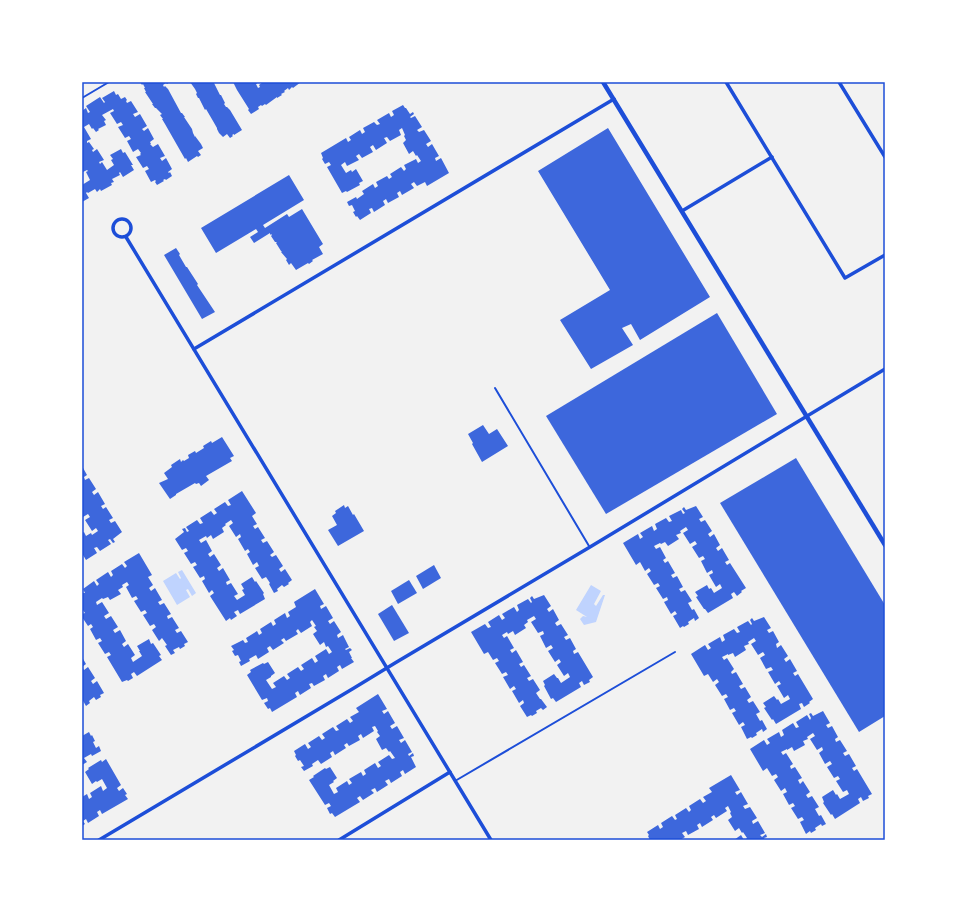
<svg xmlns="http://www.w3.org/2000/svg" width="967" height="922" viewBox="0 0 967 922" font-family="Signika,sans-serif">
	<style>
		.water { fill: #bfd3fe }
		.building { fill: #3d67dc }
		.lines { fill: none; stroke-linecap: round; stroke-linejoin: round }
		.service { stroke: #1d4ed8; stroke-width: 2 }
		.minor { stroke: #1d4ed8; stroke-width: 3.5 }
		.tertiary { stroke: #1d4ed8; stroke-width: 4.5 }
		.neatline { fill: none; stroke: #1d4ed8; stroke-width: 1.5 }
	</style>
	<rect width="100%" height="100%" fill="#f2f2f2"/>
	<g class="water">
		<path d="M182,570L196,593L192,596L188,589L186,590L190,597L177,605L163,581L176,573L180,579L181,578L178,572Z"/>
		<path d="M591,585L601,591L594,604L596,606L603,595H605L596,622L584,625L580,619L583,616L587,617L576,610Z"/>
	</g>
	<g class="building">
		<path d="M140,82H170L167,84L166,83L163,85L164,87L165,86L168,89L181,113H182L185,117H184L192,129L193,133L195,137V136L201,144L203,148L198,151L201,155L198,157L197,156L188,162L186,158L185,159L165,124L162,119H163L160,115L162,114L156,108H155L152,104H153L145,92H146L144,88H145L143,84L142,85Z"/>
		<path d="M190,82H212L213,83H214L220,95H221L225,103L224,104L226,107H227L230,110L242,130L234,135V134L232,135L233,136L230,138L227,134L223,137L219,133L217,129V128L213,121L206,109L205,110L199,98H198L196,94L197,93L195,89Z"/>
		<path d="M233,82H256L257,84H256L258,88L260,87L259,85L263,82H301L293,88L292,87L289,90L288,88L284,91L285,92L281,94L282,95L277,98V97L266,105L265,104L262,106L261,105L258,107L259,109L251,114L248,110L249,109L237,90Z"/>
		<path d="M114,91L116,95L118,94L121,99L125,97L127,100L126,101L127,103L131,101L138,112L133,114L135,117L140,114L147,126L142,129L144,131L148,128L154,139L150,142L151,144H150L153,147L158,144L165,156L160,158L162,161L166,158L172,169L168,172L169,173L170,172L172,176L166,180L165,179L163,180L164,181L157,185L155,182L156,181L155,180L151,182L145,171L149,169L147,166L143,168L136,157L141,155L140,154L141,153L138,149L133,152L127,141L131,139L129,136L125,138L118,127L123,125L121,122L117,124L110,113L114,111L113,109L102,115L106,120L104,121L106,125L98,129L99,130L96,132L93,128L92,129L89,124L84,127L91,139L87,141V143L89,142L94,149L92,150L93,152L97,149L104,160L99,162L100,164L102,162L107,170L114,165L111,160L113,159L110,155L121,149L123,153L125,152L133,165H131L134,170L123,177L120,172L119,173L120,175L112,179L114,182L111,183L112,185L101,191L100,189L97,192L95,189L88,193L87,192L86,193L89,198L82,202V185L90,180L86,172L88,171L87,170L83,172L82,171V111L86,108L88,113L90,112L86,106L100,97L104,103L105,102L102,98Z"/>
		<path d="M403,105L405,108H406L410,114L413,112L414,114L410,117L411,118L415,116L422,127L417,130L419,132L424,130L431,141L426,144L428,147L432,144L439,156L435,158L436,161L441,158L449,173L427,186L425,182L417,186L414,182L411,184L414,188L402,195L400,191L397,193L399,197L388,203L386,199L383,201L385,205L374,212L372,208L369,209L371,213L360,220L357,216L356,217L353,212L355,211L352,205L349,206L347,202L356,197L357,199L364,194L362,191L373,184L375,188L378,186L376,182L387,176L389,179L392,177L390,174L401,167L404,171L406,169L404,165L416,159L418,163L421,161L417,155L416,156L413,151L409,154L403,143L406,140L404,136L405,135L402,128L399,130L401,135L390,141L387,137L384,138L387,143L376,150L373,145L370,147L373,152L362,158L359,154L356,156L359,160L347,166L345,162L341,165L346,173L351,170L352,172L356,169L363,181L359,183L360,185L347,192L346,191L342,193L327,167L331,165L329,162L325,164L322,159L323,158L321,153L346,138L348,142L351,140L349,137L360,130L362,134L365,132L363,128L374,122L377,125L380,124L377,120L389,113L391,117L394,115L392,111Z"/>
		<path d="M608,128L710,297L640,340L631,324L622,328L633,345L591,369L560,320L610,290L538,171Z"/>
		<path d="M289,175L304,200L263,225L265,228L287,214L289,217L302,209L323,244L319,247L323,254L312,260L313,261L309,264L308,263L296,270L291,263L289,265L286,260L287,259L281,252H282L281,251L276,243H277L276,242H275L271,236L272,235L271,234L270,235V233L254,243L250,237L258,232L256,229L216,253L201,228Z"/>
		<path d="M176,248L180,254L179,255L186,267H187L198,284L197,285L215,312L202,319L164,255Z"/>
		<path d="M717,313L777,414L606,514L546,416Z"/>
		<path d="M483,425L489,434L497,429L508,446L482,462L472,444L473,443L468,434Z"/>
		<path d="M222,437L234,456L230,458L232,461L206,476L209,480L201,486L199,483L196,484L195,483L176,494V495L170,499L159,483L168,479L164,473L172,467L171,465L180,459L181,462L183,460L184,461L189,458L188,455L195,451L196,453L204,448L203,446L211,441L212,443Z"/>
		<path d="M796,458L885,605V716L859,732L720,503Z"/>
		<path d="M82,466L87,475L84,477L85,480L89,478L96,489L92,492L94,495L98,492L105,504L101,506L103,509L106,507L113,518L109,520L111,523L115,521L122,532L113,539L115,542L113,543L110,539L108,540L111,544L100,551L97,547L94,548L97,553L86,560L83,555L82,556V533L84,532L86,536L91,533L92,535L98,531L96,528L92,531L85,520L90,517L88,514L83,517L82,515Z"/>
		<path d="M242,491L256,513L252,516L257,524L253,526L255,529L258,527L265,538L261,540L263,543L267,541L274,552L270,555L272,557L276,555L283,566L279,569L281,572L285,569L292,580L288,583L289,584L284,587L282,585L277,589L278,591L274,593L269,584L270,583L266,577L262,579L255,568L259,566L257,562L253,565L247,554L250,552L248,549L245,551L238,539L241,537L240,534L236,537L229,526L233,523L231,520L225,524L226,525L222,528L224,532L213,539L211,535L207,538L206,536L199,540L201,543L206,540L212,551L208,554L210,557L214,554L221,565L217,568L219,571L223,568L230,580L226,582L227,585L231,583L238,594L234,596L237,600L245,595L242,590L244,589L241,584L252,577L255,582L256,581L264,593L263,594L265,599L240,614L238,610L234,612L237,616L231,620L230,618L226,621L210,596L214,593L212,590L209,593L202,581L205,579L204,576L200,578L193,567L197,565L195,562L191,564L184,553L188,551L186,548L182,550L175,539L184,532L182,529L185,528L187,532L189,531L186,527L197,520L200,524L203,523L200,518L211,511L214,515L217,513L214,509L225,502L228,506L231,505L228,500Z"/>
		<path d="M344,505L345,508L348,506L353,515L354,514L364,531L338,546L328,530L337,525L332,516L336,513L335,511Z"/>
		<path d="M696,506L703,517L699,519L701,522L705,520L712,531L708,534L710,537L714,534L720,545L716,548L718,551L722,548L729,560L725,562L727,565L730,563L746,588L741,591L742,592L737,596L734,592L731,594L733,598L708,613L705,609H704L696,597L698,596L695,592L707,585L709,589L711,588L714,593L722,588L720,584L716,587L709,575L713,573L712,570L707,573L701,561L705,559L703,556L699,558L692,547L697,544L695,541L690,544L683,533L688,530L686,527L680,531L681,533L676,535L679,539L668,546L665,542L661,544L660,543L654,546L656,549L660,547L666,558L663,560L665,563L668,561L675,573L671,575L673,578L677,576L683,587L679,589L681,592L685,590L692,601L688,603L692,610L694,609L699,618L695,621L694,618L688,622L689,624L684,627L683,626L680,628L673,616L677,614L675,611L671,614L664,602L668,600L667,597L663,599L656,588L660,586L658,583L654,585L647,574L651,571L649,568L645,571L640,562L636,565L623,543L638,534L640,539L643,537L640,533L652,526L654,531L657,529L655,524L666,518L669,522L672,521L669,516L681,510L683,514L685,513L682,509L684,507L686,510Z"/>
		<path d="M139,553L152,575L148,577L153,585L149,588L151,591L155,588L162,600L158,602L160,605L164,603L171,614L167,616L168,619L172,617L179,628L175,630L177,633L181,631L188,642L184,644L185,646L180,649L179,647L173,650L175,653L171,655L165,646L167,645L162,638L159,641L152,630L156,627L154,624L150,626L143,615L147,613L145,610L141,612L134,601L138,599L136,596L132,598L126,587L129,585L127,582L122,585L123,587L118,590L121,594L110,600L108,597L103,599L102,598L96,602L97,605L102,602L109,613L104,616L106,619L111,616L118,627L113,630L115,633L120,630L126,641L122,644L124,647L128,644L135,655L131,658L133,662L142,656L139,651H140L137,646L149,639L151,644L153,643L161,655L159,656L162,660L137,676L134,672L131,674L133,678L128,681L127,680L122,682L107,657L111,655L109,652L105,654L98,643L102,641L100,638L96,640L90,629L93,627L91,624L88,626L82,617V614L85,613L83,610H82V591L83,593H85L83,589L94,581L97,586L99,584L96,580L108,572L111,577L113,575L111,571L122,564L125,568L127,566L124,562Z"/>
		<path d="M434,565L441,578L423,589L416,576Z"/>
		<path d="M409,580L417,593L398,604L391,591Z"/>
		<path d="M315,589L324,604L320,606L321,609L326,606L333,618L328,621L330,624L334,621L341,632L337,635L338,638L343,635L349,647L345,649L346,650L350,648L352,650L349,652L352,658H351L354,662L342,669L340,665L337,667L339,671L328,678L326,674L323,676L325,680L314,686L312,683L309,684L311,688L300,695L298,691L295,693L297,697L272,712L270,708L268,709L264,703L268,701L267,698L262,700L247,675L251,672L250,670L263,663L264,664L268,662L275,673L271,676V677L266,680L272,689L276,687L273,683L284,676L287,680L290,678L287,674L298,667L301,671L304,669L301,665L312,658L315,663L318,661L315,656L326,649L329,654L332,652L328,646L326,647L324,642L320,645L313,634L317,631L314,627L316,626L312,620L310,622L312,626L301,633L298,629L296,631L298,634L286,641L284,638L281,640L284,643L273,650L270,646L267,648L269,652L258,659L256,655L249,659L250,661L241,666L239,662L241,661L238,655L235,656L232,651L234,650L231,646L243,640L245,643L248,642L246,638L257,631L259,635L262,633L260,629L271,622L273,626L276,624L274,620L285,613L287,618L290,616L288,612L296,607L294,602Z"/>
		<path d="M544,595L551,606L547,609L549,612L553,609L559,620L555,623L557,626L561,624L568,635L564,637L566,640L570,638L576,649L573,651L574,654L578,652L593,677L589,680L590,682L584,685L582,681L579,683L581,687L556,702L553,698L551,699L544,686L545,685L543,681L554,674L557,678H558L561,683L570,677L568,673L564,676L557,665L561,662L559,659L555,662L548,651L553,648L551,645L546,648L540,636L544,634L543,631L538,633L531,622L536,619L534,616L527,620L528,622L524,625L526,628L515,635L513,631L508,634L507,632L502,635L504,638L507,636L514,648L510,650L512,653L516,650L523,662L519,664L521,667L524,665L531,676L527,678L529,681L533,679L540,690L536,693L540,699H541L547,707L543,710L541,708L536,711L537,713L532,716L531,715L527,717L520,706L524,703L523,700L519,703L512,691L516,689L514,686L510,689L503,677L508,675L506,672L502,674L495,663L499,661L497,658L493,660L488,652L484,654L471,632L485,624L488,628L491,627L488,622L499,615L502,620L505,618L502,614L514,607L517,612L519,610L517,605L528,599L531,603L532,602L530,598L532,596L534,599Z"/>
		<path d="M392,605L409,633L394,641L378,614Z"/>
		<path d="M764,617L771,628L767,630L769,633L773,631L779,642L776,644L777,648L781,645L788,656L784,659L786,662L790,659L797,671L793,673L795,676L798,674L813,699L809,702L810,703L804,707L802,703L799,704L801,709L776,724L773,719L772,720L764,708L766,707L763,703L774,696L777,700L778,699L781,704L790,699L788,695L784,698L777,686L781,684L779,681L775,684L768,672L773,670L771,667L766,669L760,658L765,655L763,652L758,655L751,644L756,641L754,638L748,642L749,644L744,646L746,650L735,657L733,653L728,655V654L722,657L724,660L727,658L734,669L731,672L732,674L736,672L743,684L739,686L741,689L745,687L751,697L747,700L749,703L753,701L760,712L756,714L760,721L762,720L767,729L763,732L762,729L756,733L757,735L752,738L751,737L747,739L741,727L745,725L743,722L739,725L732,713L736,711L734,708L730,710L724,699L728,697L726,694L722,696L715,685L719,682L717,679L713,682L708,674L704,676L691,654L705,645L708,650L711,648L708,644L720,637L722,642L725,640L723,635L734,629L737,633L740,632L737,627L748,621L751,625L752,624L750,620L752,618L754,621Z"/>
		<path d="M82,657L86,664L82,667L84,670L88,667L95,678L91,681L93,684L97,681L104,693L100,695L101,697L96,700L94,697L89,701L90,703L86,706L82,699Z"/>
		<path d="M378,694L387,709L382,711L384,714L388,711L395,723L390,726L392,729L397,726L404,738L399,740L401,743L405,740L412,752L408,754L409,756L413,753L414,756L411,757L416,767L405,774L403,770L400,772L402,776L391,783L389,779L385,781L388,785L377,792L375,788L371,790L374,793L363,800L360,796L357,798L360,802L335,817L332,813L330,814L327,808L331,806L329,803L325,805L309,780L314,777L313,776L325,768L326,769L330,767L337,778L333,781L334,782L329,785L334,794L338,792L336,788L347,781L349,785L352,783L349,779L361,772L363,776L366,774L364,770L375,763L378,768L381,766L378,762L389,755L392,759L395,758L390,751L389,752L386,748L382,750L376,739L380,736L377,732L378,731L375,726L372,727L374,731L363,738L361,734L358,736L360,740L349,746L347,743L344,745L346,748L335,755L333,751L330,753L332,757L321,764L318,760L312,764L313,766L304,771L301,767L304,766L300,760L298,761L295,756L296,755L294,751L305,744L308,749L311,747L308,743L319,736L322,740L325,738L322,734L333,727L336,731L339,730L336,726L347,719L350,723L353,721L350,717L359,712L356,708Z"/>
		<path d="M823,711L830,723L826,725L828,728L832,726L838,737L835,739L836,742L840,740L847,751L843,753L845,756L849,754L856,766L852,768L854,771L857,769L872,794L868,796L869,798L863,801L861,797L858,799L860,803L835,819L832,814L831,815L823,803L824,802L822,797L833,790L836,795L837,794L840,799L849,794L847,790L843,792L836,781L840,779L838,776L834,778L827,767L832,764L830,761L825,764L819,753L823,750L822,747L817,750L810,739L815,736L813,733L807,737L808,739L803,741L805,745L794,751L792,747L787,750V749L781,752L783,755L786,753L793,764L790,766L791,769L795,767L802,778L798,780L800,784L803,781L810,792L806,795L808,798L812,796L819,807L815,809L819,816L821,815L826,824L822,826L821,824L815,828L816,830L811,833L810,831L806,834L800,822L804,820L802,817L798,819L791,808L795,806L793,803L789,805L783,794L787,792L785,788L781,791L774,780L778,777L776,774L772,776L767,768L763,771L750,749L764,740L767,745L770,743L767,739L779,732L781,737L784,735L782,730L793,723L796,728L799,727L796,722L807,715L810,720L811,718L809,714L811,713L813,716Z"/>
		<path d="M89,732L91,736L92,735L95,741L93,742L96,748L99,746L101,751L92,756L91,754L84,758L87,762L82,765V736Z"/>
		<path d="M106,759L121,785L117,788L119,791L123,788L127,794L125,795L128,799L102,814L100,810L97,812L99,816L88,823L86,819L83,821L85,824L82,826V797L87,794L89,799L92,797L90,793L101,786L103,791L107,788L102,779L97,782L96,781L92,784L85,772L89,769L88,768L101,760L102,762Z"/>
		<path d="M731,775L740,790L735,792L737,795L741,792L748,804L743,806L745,809L750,807L757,818L752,821L753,824L758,821L765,833L760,835L762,837L766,834L767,837L764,838L765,840H745L747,838L743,832L742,833L739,828L735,831L728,820L732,817L730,813L731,812L728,806L725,808L727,811L716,818L714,815L711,817L713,820L702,827L700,823L697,825L699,829L688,835L686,831L682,833L685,837L680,840H650L648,836L649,835L647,832L658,825L660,829L663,827L661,823L672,816L675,820L677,819L675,815L686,808L689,812L691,810L689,806L700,799L703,803L706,801L703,797L712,792L709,788Z"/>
		<path d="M741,835L744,840H734Z"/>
	</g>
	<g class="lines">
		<g class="service">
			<path d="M82,98L109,82"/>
			<path d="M495,388L589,546"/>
			<path d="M455,781L675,652"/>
		</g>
		<g class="minor">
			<path d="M726,82L845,278L885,255"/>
			<path d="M839,82L885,157"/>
			<path d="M682,211L772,157"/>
			<circle cx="122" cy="228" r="9"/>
			<path d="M126,237L491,840"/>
			<path d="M194,349L614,99"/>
			<path d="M99,840L354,688L395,663L590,547L885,369"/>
			<path d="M339,840L450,772"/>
		</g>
		<path class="tertiary" d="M603,82L885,545"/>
	</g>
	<rect width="967" height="922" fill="none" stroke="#ffffff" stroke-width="166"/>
	<rect x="83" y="83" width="801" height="756" class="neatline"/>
</svg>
